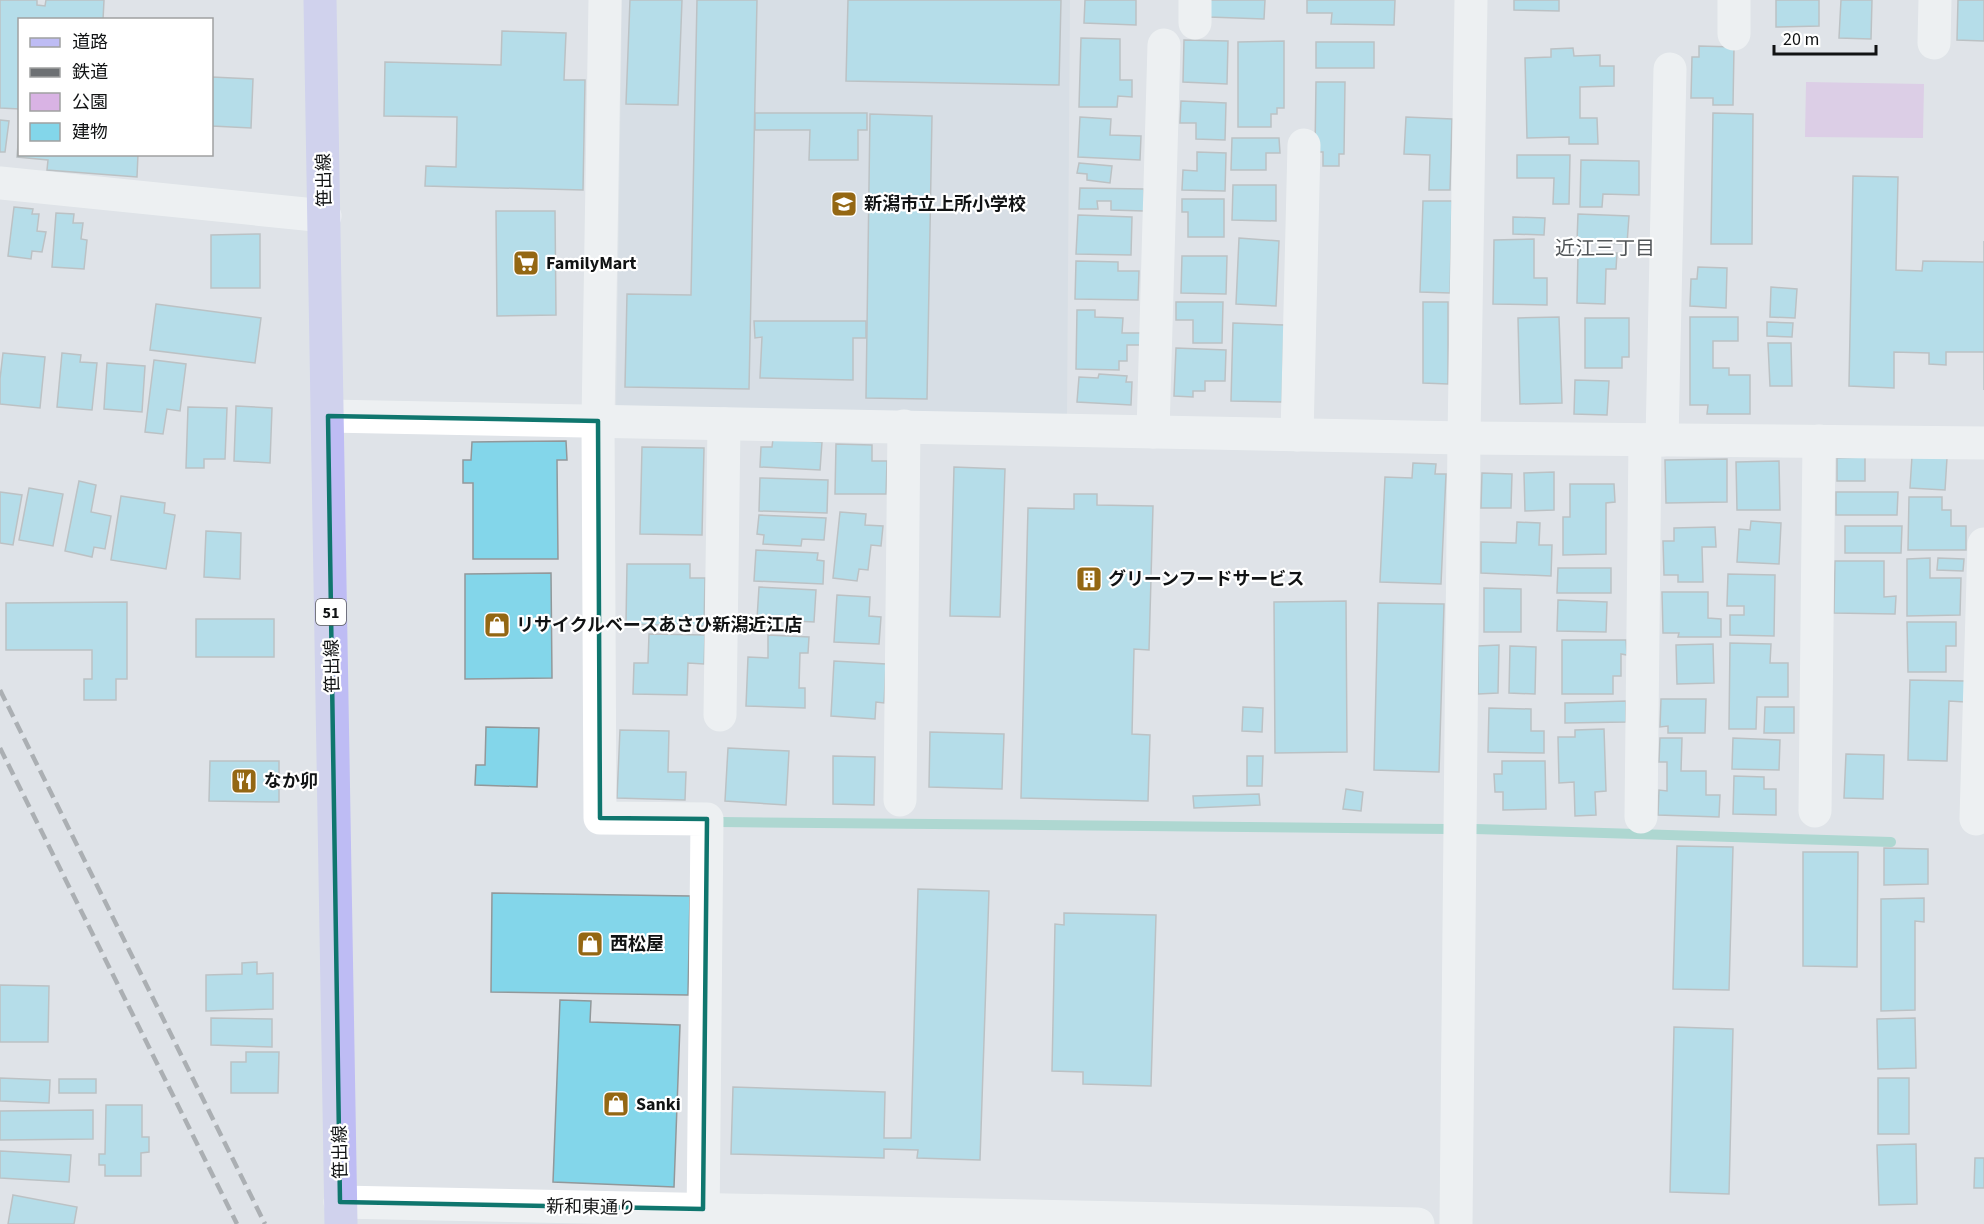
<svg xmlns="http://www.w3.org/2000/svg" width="1984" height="1224" viewBox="0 0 1984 1224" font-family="'Source Sans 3','Noto Sans JP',sans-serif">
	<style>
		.built { fill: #ced8e2 }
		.green { fill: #d9b3e4 }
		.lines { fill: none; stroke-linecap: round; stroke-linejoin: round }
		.stream { stroke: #73c7b7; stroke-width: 10 }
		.building { fill: #83d6ea; stroke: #92989a; stroke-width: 1.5 }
		.minor { stroke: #fff; stroke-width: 33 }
		.major { stroke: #bebcf4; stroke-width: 33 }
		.rail { stroke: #6d7073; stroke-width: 4.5; stroke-dasharray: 12 6; stroke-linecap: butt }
		.marked { fill: none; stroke: #0f766e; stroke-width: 4.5; stroke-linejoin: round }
		.labels { text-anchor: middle; stroke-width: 4.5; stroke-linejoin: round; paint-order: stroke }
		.shield { fill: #fff; stroke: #585a5a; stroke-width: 1.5 }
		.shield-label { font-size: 16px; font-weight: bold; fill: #111314 }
		.street-label { font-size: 18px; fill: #111314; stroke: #fff }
		.poi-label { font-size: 18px; font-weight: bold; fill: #111314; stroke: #fff; text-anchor: start }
		.neighbourhood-label { font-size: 20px; fill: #525659; stroke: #fff }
	</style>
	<rect width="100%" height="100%" fill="#dfe3e8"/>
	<path class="built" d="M622,0H1070L1067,416L616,408Z"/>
	<path class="green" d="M1806,82L1924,84L1923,138L1805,137Z"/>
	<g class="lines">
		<g class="stream">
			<path d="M720,822L1447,829"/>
			<path d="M1475,829L1891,842"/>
		</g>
	</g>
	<g class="building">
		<path d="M0,0H37V5L45,6L46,0H104L103,20H20V109L0,108Z"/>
		<path d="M630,0H682L678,105L626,104Z"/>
		<path d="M697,0H757L749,389L625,387L627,294L691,295Z"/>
		<path d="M848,0H1061L1059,85L846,81Z"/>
		<path d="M1085,0H1136V25L1084,23Z"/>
		<path d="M1210,0H1265L1264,19L1209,17Z"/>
		<path d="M1307,0H1395L1394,25L1331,24L1332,13H1307Z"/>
		<path d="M1514,0H1559V11L1514,10Z"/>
		<path d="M1776,0H1819V26L1776,27Z"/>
		<path d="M1841,0H1872L1871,39L1839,38Z"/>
		<path d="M1958,0H1984V41L1957,40Z"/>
		<path d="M502,31L566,33L564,80H585L583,190L425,186L426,166L456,167L457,117L384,116L385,62L501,65Z"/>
		<path d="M1081,38L1120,39V80H1132V97L1118,96L1117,107H1079Z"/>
		<path d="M1184,40L1228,41L1227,84L1183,82Z"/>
		<path d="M1284,41V108H1277V114H1271V127H1238V42Z"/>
		<rect x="1316" y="42" width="58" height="26"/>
		<path d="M1699,46L1734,47L1733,105H1713V98H1691L1692,57H1699Z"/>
		<path d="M1573,48L1574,56L1600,55V66H1614V86L1580,87V118H1597L1598,144H1569V137L1527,138L1525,58L1551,57V49Z"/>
		<path d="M212,77L253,79L251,128L212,126Z"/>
		<path d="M1316,82H1345L1344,154H1339V166H1323V152H1315Z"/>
		<path d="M1181,101L1226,103L1225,140L1196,139V123H1180Z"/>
		<path d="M755,113H867V130H858V160H809L810,130H755Z"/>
		<path d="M1713,113L1753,114L1752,244H1711Z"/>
		<path d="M870,114L932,116L927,399L866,398Z"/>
		<path d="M1080,117L1111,119L1110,135L1141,136L1140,160L1078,157Z"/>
		<path d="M1406,117L1452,119L1450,190H1429L1430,155L1404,154Z"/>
		<path d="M0,120L9,121L5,152H0Z"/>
		<path d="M19,132L20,154H138L137,177L47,170L48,160L17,157Z"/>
		<path d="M1232,138H1279L1280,153H1266V170H1231Z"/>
		<path d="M1197,152L1226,153L1225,191L1182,190L1183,170L1197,171Z"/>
		<path d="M1517,155H1570L1569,204H1553L1554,178H1517Z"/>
		<path d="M1581,160L1639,161V195L1603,194L1602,207H1580Z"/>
		<path d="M1079,163L1112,166L1110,183L1087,180V174L1077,173Z"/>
		<path d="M1853,176L1898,177L1896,270L1922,271L1923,261L1984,262V241V390V352H1946V365L1929,364V353L1894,352V388L1849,386Z"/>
		<path d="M1233,185H1276V221L1232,220Z"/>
		<path d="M1080,188L1144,189V211L1111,210V201H1097L1098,209H1079Z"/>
		<path d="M1182,199H1224V237H1188V212H1182Z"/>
		<path d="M1423,201H1452L1450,293L1420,292Z"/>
		<path d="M14,207L33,209L32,214H39L37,231L46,232L42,252L32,251L31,259L8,256Z"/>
		<path d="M496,211H555L556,315L497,316Z"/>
		<path d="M56,213L74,214L73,223H83L81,239L87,240L84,269L52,267Z"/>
		<path d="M1578,214L1629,216L1627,244L1577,242Z"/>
		<path d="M1078,215L1132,217L1131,255L1076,254Z"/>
		<path d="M1513,217L1545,218L1544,235L1513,234Z"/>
		<path d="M260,234V288H211V235Z"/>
		<path d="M1239,238L1279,241L1276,306L1236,304Z"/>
		<path d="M1534,239V278H1547V305L1493,304L1494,240Z"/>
		<path d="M1578,252L1617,253L1616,269H1606L1605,304L1577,303Z"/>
		<path d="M1182,256H1227L1226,294L1181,293Z"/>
		<path d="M1076,261L1118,262V271H1139L1138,300L1075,299Z"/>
		<path d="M1698,267L1727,268L1726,308L1690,306L1691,279H1697Z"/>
		<path d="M1771,287L1797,289L1795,318L1770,317Z"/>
		<path d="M1176,302H1223L1222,343H1193V320H1176Z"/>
		<path d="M1423,302H1448V384L1423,383Z"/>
		<path d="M156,304L261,318L255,363L150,350Z"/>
		<path d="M1077,310H1095V317L1123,318L1122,333H1145L1144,345H1127V361H1119V370L1076,369Z"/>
		<path d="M1559,317L1562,403L1520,404L1518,318Z"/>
		<path d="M1690,317H1738V341H1713V368H1729V375H1750V414H1707L1708,405H1690Z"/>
		<path d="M1585,318H1629V357H1622V368H1585Z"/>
		<path d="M754,321H866V338H853V380L760,378L762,337L755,338Z"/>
		<path d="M1767,322L1793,323L1792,337L1767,336Z"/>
		<path d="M1233,323L1284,325L1282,402L1231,401Z"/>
		<path d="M1768,343H1791L1792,386H1770Z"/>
		<path d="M1176,348L1226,350L1225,381H1205V391H1193V397L1174,396Z"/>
		<path d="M3,353L45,357L40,408L0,404V379Z"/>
		<path d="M62,353L81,355L80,362L97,363L92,410L57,407Z"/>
		<path d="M154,360L186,364L180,411L167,409L163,434L145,432Z"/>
		<path d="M107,363L145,366L142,412L104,409Z"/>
		<path d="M1099,374L1127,376L1126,382H1132L1131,405L1077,402L1079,377L1098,378Z"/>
		<path d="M1575,380L1609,381L1607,415L1574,414Z"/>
		<path d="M236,406L272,408L270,463L234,461Z"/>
		<path d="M188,407L227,408L225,459H204V468H186Z"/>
		<path d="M773,439L822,442L820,470L760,467L761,447H772Z"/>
		<path d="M566,441L567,460H557L558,559H473V483H463V460H471L472,442Z"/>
		<path d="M836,444L872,445V461H887L886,494H835Z"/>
		<path d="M642,447L704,448L702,535L640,534Z"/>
		<path d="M1912,456L1947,458L1945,490L1910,488Z"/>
		<path d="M1865,457V481H1837V458Z"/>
		<path d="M1727,459V502L1666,503L1665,460Z"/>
		<path d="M1779,461L1780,510H1737L1736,462Z"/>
		<path d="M1413,463L1436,464L1435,474H1446L1441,584L1380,582L1385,477L1412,478Z"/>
		<path d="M954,467L1005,469L1000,617L950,616Z"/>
		<path d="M1554,472V510L1525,511L1524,473Z"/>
		<path d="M1482,473L1512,474L1511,508H1481Z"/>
		<path d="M760,478L828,480L827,513L759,511Z"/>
		<path d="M79,481L96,485L91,512L111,516L105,549L94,547L92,557L65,551Z"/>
		<path d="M1570,484H1614L1615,502L1606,503V554L1563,555V517H1570Z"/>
		<path d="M29,488L63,494L53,546L19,540Z"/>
		<path d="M0,492L22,495L13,545L0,543Z"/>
		<path d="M1836,492H1898L1897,515H1836Z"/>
		<path d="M1074,494H1097V505L1153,506L1149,650L1134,649L1132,734L1150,735L1148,801L1021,798L1028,508L1074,509Z"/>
		<path d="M121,496L165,503L164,513L175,515L166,569L111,560Z"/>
		<path d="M1909,497H1942V510H1951V526H1966V550H1908Z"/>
		<path d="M840,512L866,514L865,525L883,526L881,546L871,545L868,570L859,569L857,581L833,578Z"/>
		<path d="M759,515L826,518L824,540L802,539L801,546L763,544L764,535L757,534Z"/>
		<path d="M1751,521L1781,523L1779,564L1737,562L1739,529L1750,530Z"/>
		<path d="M1517,522L1540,523L1539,545H1552L1551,576L1481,573V542L1516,543Z"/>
		<path d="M1845,526H1902L1901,553H1845Z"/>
		<path d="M1715,527L1716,547H1702L1703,582H1678V575H1664L1663,541H1674V528Z"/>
		<path d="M206,531L241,533L240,579L204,577Z"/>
		<path d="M756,550L818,553L817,560L824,561L823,584L754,581Z"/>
		<path d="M1930,558V578H1961L1960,615L1907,616V559Z"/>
		<path d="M1938,558L1964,559L1963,571L1937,570Z"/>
		<path d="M1835,561H1884V597L1896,596L1895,614L1834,613Z"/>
		<path d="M627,564H690V578H705L704,626L626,624Z"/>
		<path d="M1558,568H1611V593H1557Z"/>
		<path d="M551,573L552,678L465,679V574Z"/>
		<path d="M1728,574L1775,575L1774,636L1730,635V615H1744V606H1727Z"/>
		<path d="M759,587L816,590L814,622L757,619Z"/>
		<path d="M1484,588L1521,589V632H1484Z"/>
		<path d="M1662,592H1708V618L1721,619V637H1678L1679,633H1663Z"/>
		<path d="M837,595L870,597L869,616L881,617L879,644L834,642Z"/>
		<path d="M1558,600L1607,602L1606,632L1557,631Z"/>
		<path d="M1346,601L1347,752L1275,753L1274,602Z"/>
		<path d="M127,602V679H116V700H84V679H92V650H6V603Z"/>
		<path d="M1378,603L1444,604L1439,772L1374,770Z"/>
		<rect x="196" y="619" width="78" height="38"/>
		<path d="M1907,622H1956V646H1946V672H1908Z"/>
		<path d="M649,634L705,635L704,664L688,663L687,695L633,694L634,663H648Z"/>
		<path d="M768,635L809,637L808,653H800L799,688H805V708L746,706L748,657L768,658Z"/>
		<path d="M1562,640H1626L1627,655L1621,654V676H1613V694H1562Z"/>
		<path d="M1730,643L1771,644L1770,663H1788V697H1757L1756,729H1729Z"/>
		<path d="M1713,644L1714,683L1677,684L1676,645Z"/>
		<path d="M1499,645L1498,693L1478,694V646Z"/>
		<path d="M1510,646L1536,647L1535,694L1509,693Z"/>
		<path d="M834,661L886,664L884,703L876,702L875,719L831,716Z"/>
		<path d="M1910,680L1965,681V702L1949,701L1947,761L1908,760Z"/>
		<path d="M1661,699H1706L1705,733H1668V726L1660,727Z"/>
		<path d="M1626,701V722L1565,723V703Z"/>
		<path d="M1243,707L1263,708L1262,732L1242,731Z"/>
		<path d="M1765,707H1794V733H1764Z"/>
		<path d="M1489,708L1531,709V731H1544V753L1488,752Z"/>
		<path d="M486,727L539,728L537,787L475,785L476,765H485Z"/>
		<path d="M1604,729L1606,791L1595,792L1596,815L1575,816L1574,782L1559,783L1558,737H1575V730Z"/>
		<path d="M620,730L669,731L668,772H686L685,800L617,798Z"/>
		<path d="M930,732L1004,734L1002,789L929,787Z"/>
		<path d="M1660,738H1682L1681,771H1706V795H1720L1719,817L1658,815L1659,790L1667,791V762H1659Z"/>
		<path d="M1733,738L1780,740L1779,770L1732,769Z"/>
		<path d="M728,748L789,751L786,805L725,801Z"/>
		<path d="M1846,754L1884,755L1883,799L1844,798Z"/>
		<path d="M833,756L875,757L874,805L833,804Z"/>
		<path d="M1247,756H1263L1262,786H1247Z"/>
		<path d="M210,761H279V802L209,801Z"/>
		<path d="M1502,761H1545L1546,809L1503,810V792H1495L1494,774H1502Z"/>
		<path d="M1734,776L1764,777V789H1776V815L1733,814Z"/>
		<path d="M1346,789L1363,792L1361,811L1343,809Z"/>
		<path d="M1259,794L1260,805L1194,808L1193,796Z"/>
		<path d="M1677,846L1733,847L1729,990L1673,989Z"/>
		<path d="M1884,848L1928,849V884L1884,885Z"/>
		<path d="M1803,852H1858L1857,967L1803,966Z"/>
		<path d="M918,889L989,891L980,1160L917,1158L918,1150L884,1149V1158L731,1154L733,1087L885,1092L884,1138H911Z"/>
		<path d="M492,893L690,896L688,995L491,992Z"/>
		<path d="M1924,898V922L1915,921V1010L1881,1011V899Z"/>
		<path d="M1064,913L1156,915L1151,1086L1083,1084V1072L1052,1071L1055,924L1064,925Z"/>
		<path d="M257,962V974L273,973V1009L206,1011V975L242,974V963Z"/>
		<path d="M0,985L49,986L48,1042H0Z"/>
		<path d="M560,1000L591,1001L590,1022L680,1025L674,1187L553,1182Z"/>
		<path d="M211,1018L272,1019V1047L211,1045Z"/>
		<path d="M1915,1018L1916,1068L1878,1069L1877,1019Z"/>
		<path d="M1674,1027L1733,1029L1729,1194L1670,1192Z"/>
		<path d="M246,1052H279L278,1093H231V1062H246Z"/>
		<path d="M0,1078L50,1080L49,1103L0,1101Z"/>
		<rect x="1878" y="1078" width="31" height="56"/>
		<rect x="59" y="1079" width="37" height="14"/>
		<path d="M106,1105H142V1137H149V1152L141,1153V1176H105V1165H99V1154H105Z"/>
		<path d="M93,1110V1139L0,1140V1111Z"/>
		<path d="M1916,1144L1917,1204L1879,1205L1877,1145Z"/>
		<path d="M0,1151L71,1155L69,1182L0,1178Z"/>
		<path d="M1975,1158H1984V1188H1974Z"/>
		<path d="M13,1195L77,1207L74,1224H8Z"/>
	</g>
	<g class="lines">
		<g class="minor">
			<path d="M605,0L598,421L600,818L707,819L703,1224"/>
			<path d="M1195,23V0"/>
			<path d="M1734,34V0"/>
			<path d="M1934,43L1935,0"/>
			<path d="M0,183L325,216"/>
			<path d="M328,416L1464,438L1984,443"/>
			<path d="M1153,432L1164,45"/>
			<path d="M1297,435L1304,145"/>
			<path d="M1662,440L1670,69"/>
			<path d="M720,715L724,424"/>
			<path d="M900,800L904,426"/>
			<path d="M1815,811L1819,441"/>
			<path d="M1641,817L1645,440"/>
			<path d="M1976,819L1984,544"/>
			<path d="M340,1202L1418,1224"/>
			<path d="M1456,1224L1464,438L1471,0"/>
		</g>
		<path class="major" d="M320,0L341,1224"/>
		<g class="rail">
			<path d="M0,690L265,1224"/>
			<path d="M0,748L237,1224"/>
		</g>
	</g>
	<path d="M0 0H1984V1224H0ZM328,416L598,421L600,818L707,819L703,1209L340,1202Z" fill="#dfe3e8" fill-opacity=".55" fill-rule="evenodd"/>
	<path class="marked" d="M328,416L598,421L600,818L707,819L703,1209L340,1202Z"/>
	<defs>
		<symbol id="school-square" viewBox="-11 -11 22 22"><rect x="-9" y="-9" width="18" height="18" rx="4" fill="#946713" stroke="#fff"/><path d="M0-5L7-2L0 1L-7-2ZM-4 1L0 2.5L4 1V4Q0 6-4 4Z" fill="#fff"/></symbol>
		<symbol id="supermarket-square" viewBox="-11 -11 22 22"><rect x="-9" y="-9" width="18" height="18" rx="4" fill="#946713" stroke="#fff"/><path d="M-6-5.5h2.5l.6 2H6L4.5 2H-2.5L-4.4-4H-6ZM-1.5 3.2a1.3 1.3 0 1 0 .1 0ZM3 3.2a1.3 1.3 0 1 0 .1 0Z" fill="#fff"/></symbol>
		<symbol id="building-square" viewBox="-11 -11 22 22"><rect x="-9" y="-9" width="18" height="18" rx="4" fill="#946713" stroke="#fff"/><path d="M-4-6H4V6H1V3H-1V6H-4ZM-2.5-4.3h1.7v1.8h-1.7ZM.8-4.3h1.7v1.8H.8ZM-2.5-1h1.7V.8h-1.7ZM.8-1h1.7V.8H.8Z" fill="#fff"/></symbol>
		<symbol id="shop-square" viewBox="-11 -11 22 22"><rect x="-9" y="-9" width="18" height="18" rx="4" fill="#946713" stroke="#fff"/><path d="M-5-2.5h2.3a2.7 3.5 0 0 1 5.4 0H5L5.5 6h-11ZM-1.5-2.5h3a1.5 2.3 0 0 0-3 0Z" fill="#fff"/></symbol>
		<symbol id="restaurant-square" viewBox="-11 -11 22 22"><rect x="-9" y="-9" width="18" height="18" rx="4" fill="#946713" stroke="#fff"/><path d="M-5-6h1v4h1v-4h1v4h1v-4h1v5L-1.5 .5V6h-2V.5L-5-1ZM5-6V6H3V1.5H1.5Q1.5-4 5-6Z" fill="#fff"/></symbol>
	</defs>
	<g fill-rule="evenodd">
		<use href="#school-square" x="829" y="189" width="30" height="30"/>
		<use href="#supermarket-square" x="511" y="248" width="30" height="30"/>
		<use href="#building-square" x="1074" y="564" width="30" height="30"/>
		<use href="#shop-square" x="482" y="610" width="30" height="30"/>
		<use href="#restaurant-square" x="229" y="766" width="30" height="30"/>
		<use href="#shop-square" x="575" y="929" width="30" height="30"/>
		<use href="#shop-square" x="601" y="1089" width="30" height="30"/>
	</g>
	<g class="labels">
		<rect class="shield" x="316" y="599" width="30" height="26" rx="4.5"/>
		<g class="shield-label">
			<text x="331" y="618">51</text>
		</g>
		<g class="street-label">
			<text transform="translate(324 180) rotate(-91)" y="6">笹出線</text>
			<text transform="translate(332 666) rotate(-91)" y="6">笹出線</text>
			<text transform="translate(340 1152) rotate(-91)" y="6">笹出線</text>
			<text transform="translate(591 1207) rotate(1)" y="6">新和東通り</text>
		</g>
		<g class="poi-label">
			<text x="864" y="210">新潟市立上所小学校</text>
			<text x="546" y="269">FamilyMart</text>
			<text x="1108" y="585">グリーンフードサービス</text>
			<text x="516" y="631">リサイクルベースあさひ新潟近江店</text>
			<text x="264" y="787">なか卯</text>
			<text x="610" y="950">西松屋</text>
			<text x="636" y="1110">Sanki</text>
		</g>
		<g class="neighbourhood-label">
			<text x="1605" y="255">近江三丁目</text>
		</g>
	</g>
	<rect x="18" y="18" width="195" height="138" fill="#ffffff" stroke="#a0a1a1" stroke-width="1.5"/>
	<rect x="30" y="38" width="30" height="9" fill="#bebcf4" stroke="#a0a1a1" stroke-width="1.5"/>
	<text x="72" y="48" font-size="18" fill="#111314">道路</text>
	<rect x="30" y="68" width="30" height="9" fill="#6d7073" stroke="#a0a1a1" stroke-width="1.5"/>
	<text x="72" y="78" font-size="18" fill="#111314">鉄道</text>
	<rect x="30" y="93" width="30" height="18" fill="#d9b3e4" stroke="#a0a1a1" stroke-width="1.5"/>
	<text x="72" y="108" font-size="18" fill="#111314">公園</text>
	<rect x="30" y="123" width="30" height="18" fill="#83d6ea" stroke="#a0a1a1" stroke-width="1.5"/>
	<text x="72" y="138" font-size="18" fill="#111314">建物</text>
	<path d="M1774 45v9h102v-9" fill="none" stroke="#111314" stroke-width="3"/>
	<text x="1783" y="45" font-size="18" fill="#111314" stroke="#ffffff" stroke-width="4.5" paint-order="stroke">20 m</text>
</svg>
